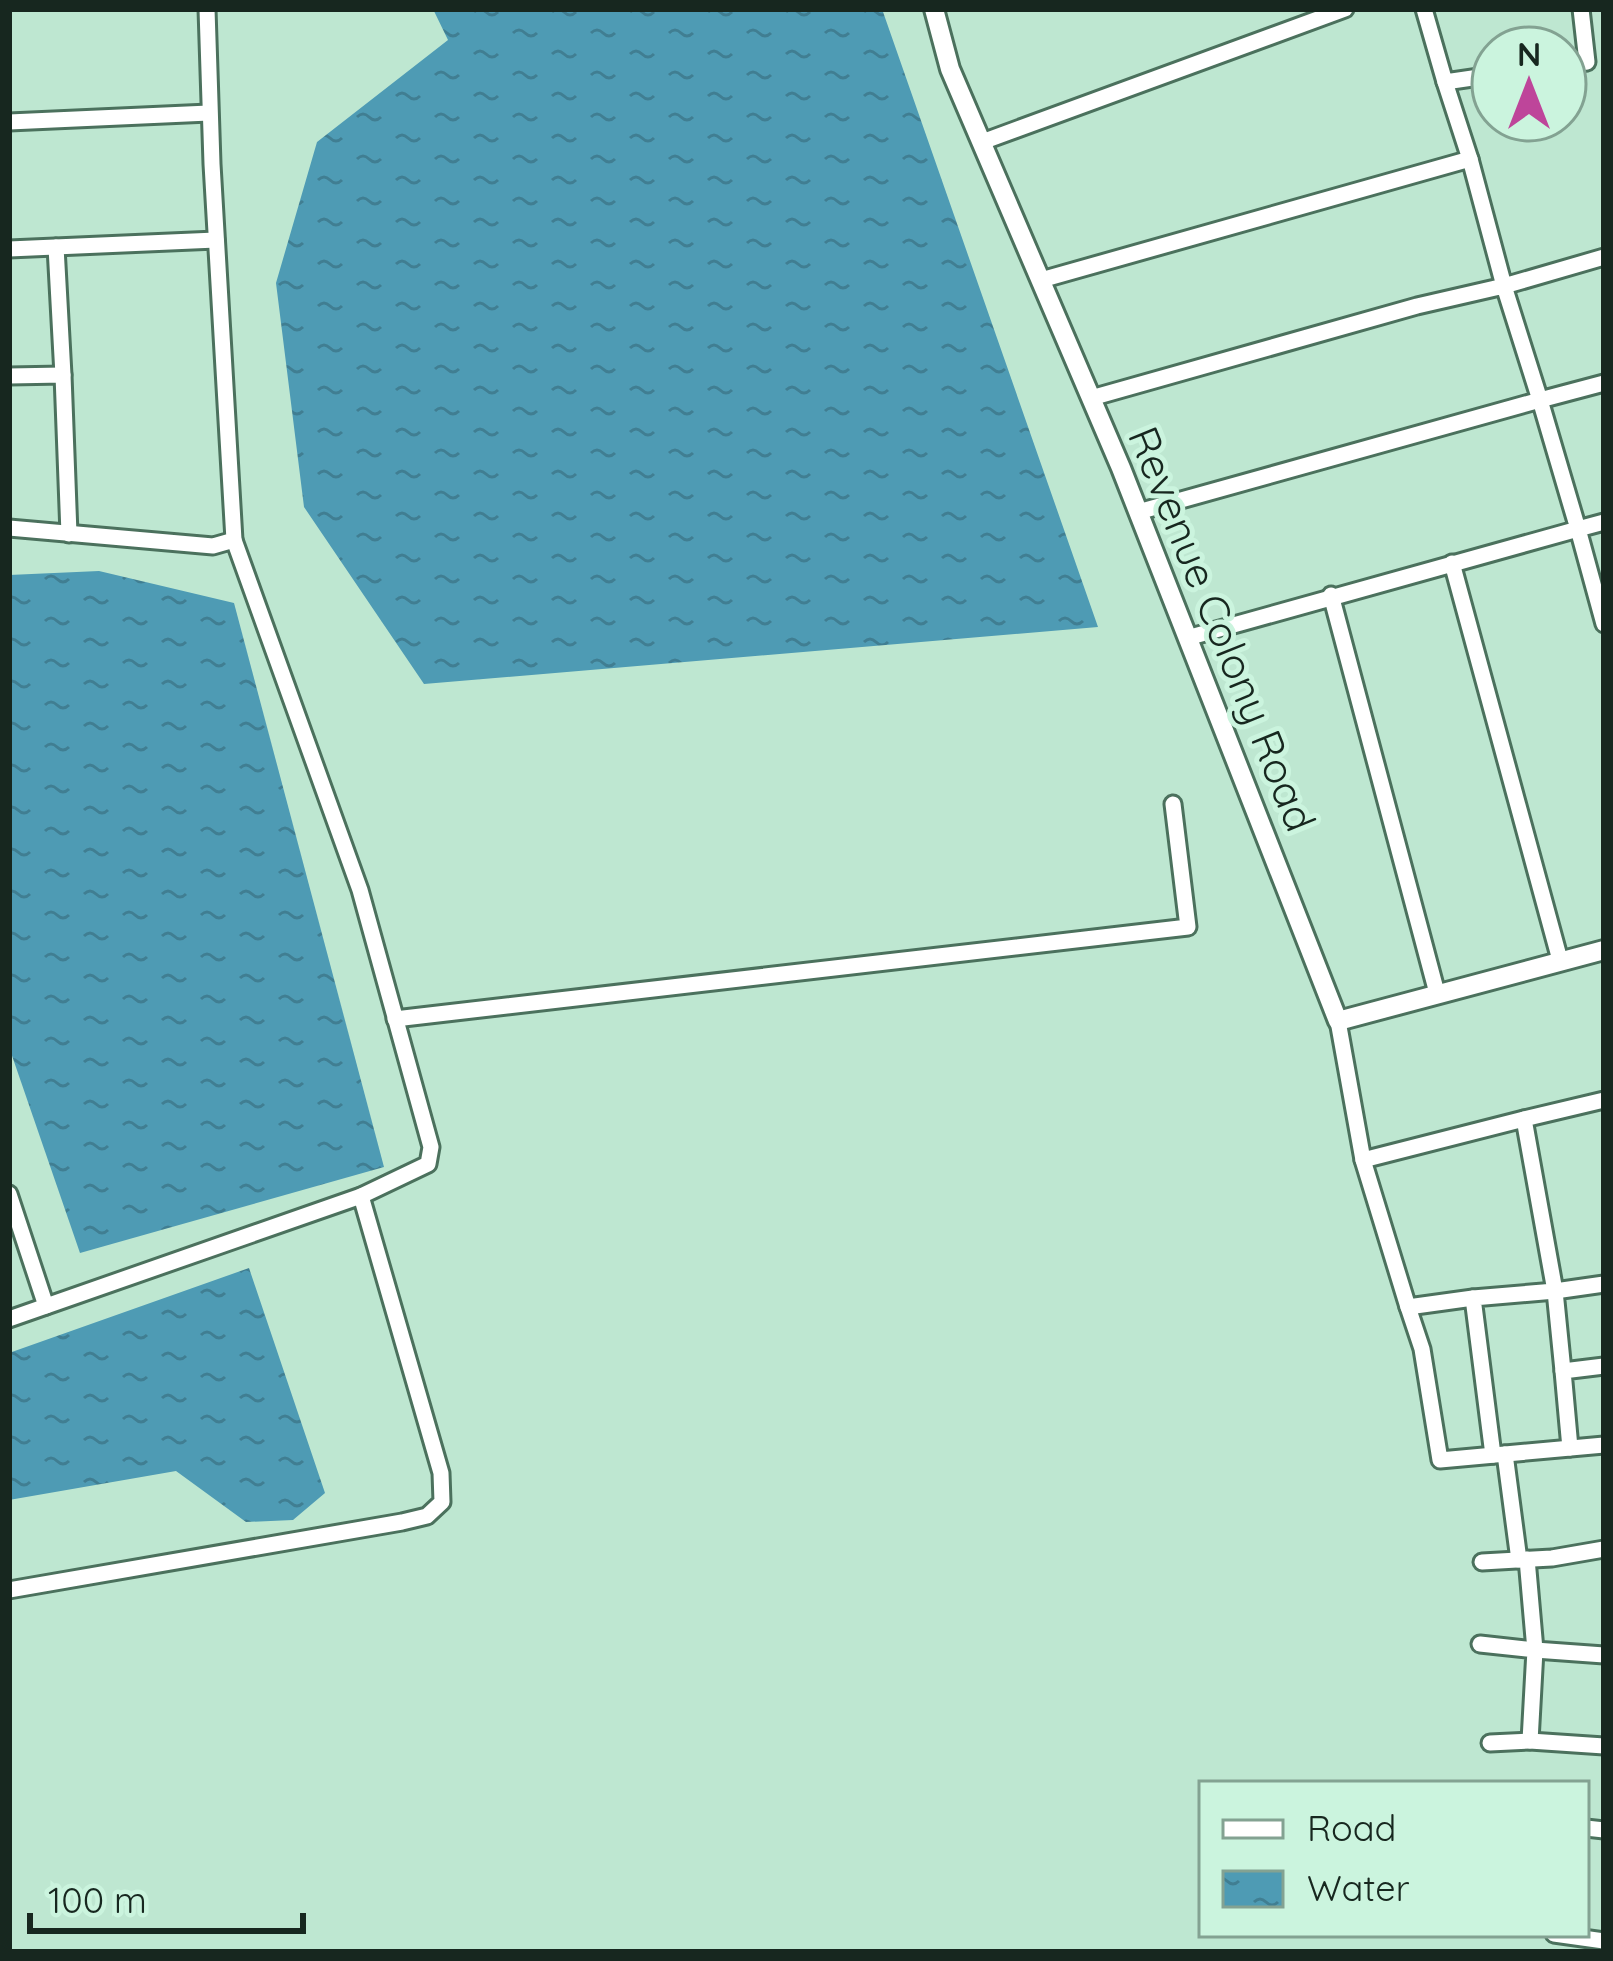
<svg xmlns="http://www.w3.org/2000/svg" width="1613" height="1961" viewBox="0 0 1613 1961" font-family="Quicksand,sans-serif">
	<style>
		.water { fill: url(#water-ripples) }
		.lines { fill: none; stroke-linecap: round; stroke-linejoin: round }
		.minor-casing { stroke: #4b715d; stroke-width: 21 }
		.tertiary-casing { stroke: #4b715d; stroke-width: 24 }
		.minor { stroke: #fff; stroke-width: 15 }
		.tertiary { stroke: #fff; stroke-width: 18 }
		.labels { text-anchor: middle; stroke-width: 10; stroke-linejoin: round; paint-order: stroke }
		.street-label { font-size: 42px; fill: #17271f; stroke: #cbf4de }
	</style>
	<defs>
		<pattern id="water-ripples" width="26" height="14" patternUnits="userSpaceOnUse" patternTransform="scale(3)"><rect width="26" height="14" fill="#4e9bb4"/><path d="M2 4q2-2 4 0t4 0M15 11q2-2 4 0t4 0" fill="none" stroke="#407e92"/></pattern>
	</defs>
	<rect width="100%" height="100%" fill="#bee7d1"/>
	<g class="water">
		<path d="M433,9H882L1098,627L424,684L304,507L276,283L317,142L448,40Z"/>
		<path d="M99,571L234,603L384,1167L80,1253L9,1047V575Z"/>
		<path d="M249,1268L325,1493L293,1520L246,1522L176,1471L9,1500V1353Z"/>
	</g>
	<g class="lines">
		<defs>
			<g id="minor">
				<path d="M1424,9L1445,82L1493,75"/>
				<path d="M1565,65L1587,62L1581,9"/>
				<path d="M9,122L209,113"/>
				<path d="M982,142L1345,9"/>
				<path d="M1470,159L1504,286L1604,257"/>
				<path d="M56,247L63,375"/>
				<path d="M9,249L216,240"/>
				<path d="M1041,280L1470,159L1445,82"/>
				<path d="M9,376L63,375L69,534"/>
				<path d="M1091,398L1417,306L1504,286L1540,400L1138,512"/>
				<path d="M1604,522L1578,529L1604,624"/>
				<path d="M9,528L213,546L234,540L212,164L207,9"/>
				<path d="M1452,563L1560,960"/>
				<path d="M1331,595L1437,993"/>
				<path d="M1187,638L1578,529L1540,400L1604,383"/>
				<path d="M395,1019L1188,927L1173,804"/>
				<path d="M1338,1021L1363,1160L1408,1307L1473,1298"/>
				<path d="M1363,1160L1524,1119"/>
				<path d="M9,1194L46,1306"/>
				<path d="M1408,1307L1422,1349L1440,1460L1604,1445"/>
				<path d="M9,1319L361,1196L428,1164L431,1147L360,890L234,540"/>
				<path d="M1563,1371L1555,1291L1604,1284"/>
				<path d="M1570,1448L1563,1371L1604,1366"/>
				<path d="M1505,1454L1519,1560"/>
				<path d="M1493,1455L1473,1298L1555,1291L1524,1119L1604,1100"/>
				<path d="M1527,1559L1535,1650L1604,1655"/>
				<path d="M1482,1562L1552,1558L1604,1549"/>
				<path d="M9,1590L402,1522L427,1516L442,1502L441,1473L361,1196"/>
				<path d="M1480,1644L1535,1650L1530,1741L1604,1746"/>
				<path d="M1490,1743L1530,1741"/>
				<path d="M1586,1828L1604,1830"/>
				<path d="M1554,1934L1604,1941"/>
			</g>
			<path id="tertiary" d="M934,9L950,69L1121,468L1338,1021L1604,950"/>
		</defs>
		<use href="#minor" class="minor-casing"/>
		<use href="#tertiary" class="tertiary-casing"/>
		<use href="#minor" class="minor"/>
		<use href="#tertiary" class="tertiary"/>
	</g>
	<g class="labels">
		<g class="street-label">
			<text transform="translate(1222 629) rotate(68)" y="15">Revenue Colony Road</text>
		</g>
	</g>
	<rect width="1613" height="1961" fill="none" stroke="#17271f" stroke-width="24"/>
	<rect x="1199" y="1781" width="390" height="156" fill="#cbf4de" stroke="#83a292" stroke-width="3"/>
	<rect x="1223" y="1820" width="60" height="18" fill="#ffffff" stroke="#83a292" stroke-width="3"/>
	<text x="1307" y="1841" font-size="36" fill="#17271f">Road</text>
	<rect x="1223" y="1871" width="60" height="36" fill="url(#water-ripples)" stroke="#83a292" stroke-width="3"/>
	<text x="1307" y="1901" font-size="36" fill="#17271f">Water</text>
	<g transform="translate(1529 84)"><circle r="57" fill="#cbf4de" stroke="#83a292" stroke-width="3"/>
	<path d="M0-9L21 45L0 30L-21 45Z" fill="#be459a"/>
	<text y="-18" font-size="33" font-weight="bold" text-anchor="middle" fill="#17271f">N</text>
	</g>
	<path d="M30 1913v18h273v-18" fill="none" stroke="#17271f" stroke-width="6"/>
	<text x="48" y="1913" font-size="36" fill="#17271f" stroke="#cbf4de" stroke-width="9" paint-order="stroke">100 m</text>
</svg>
